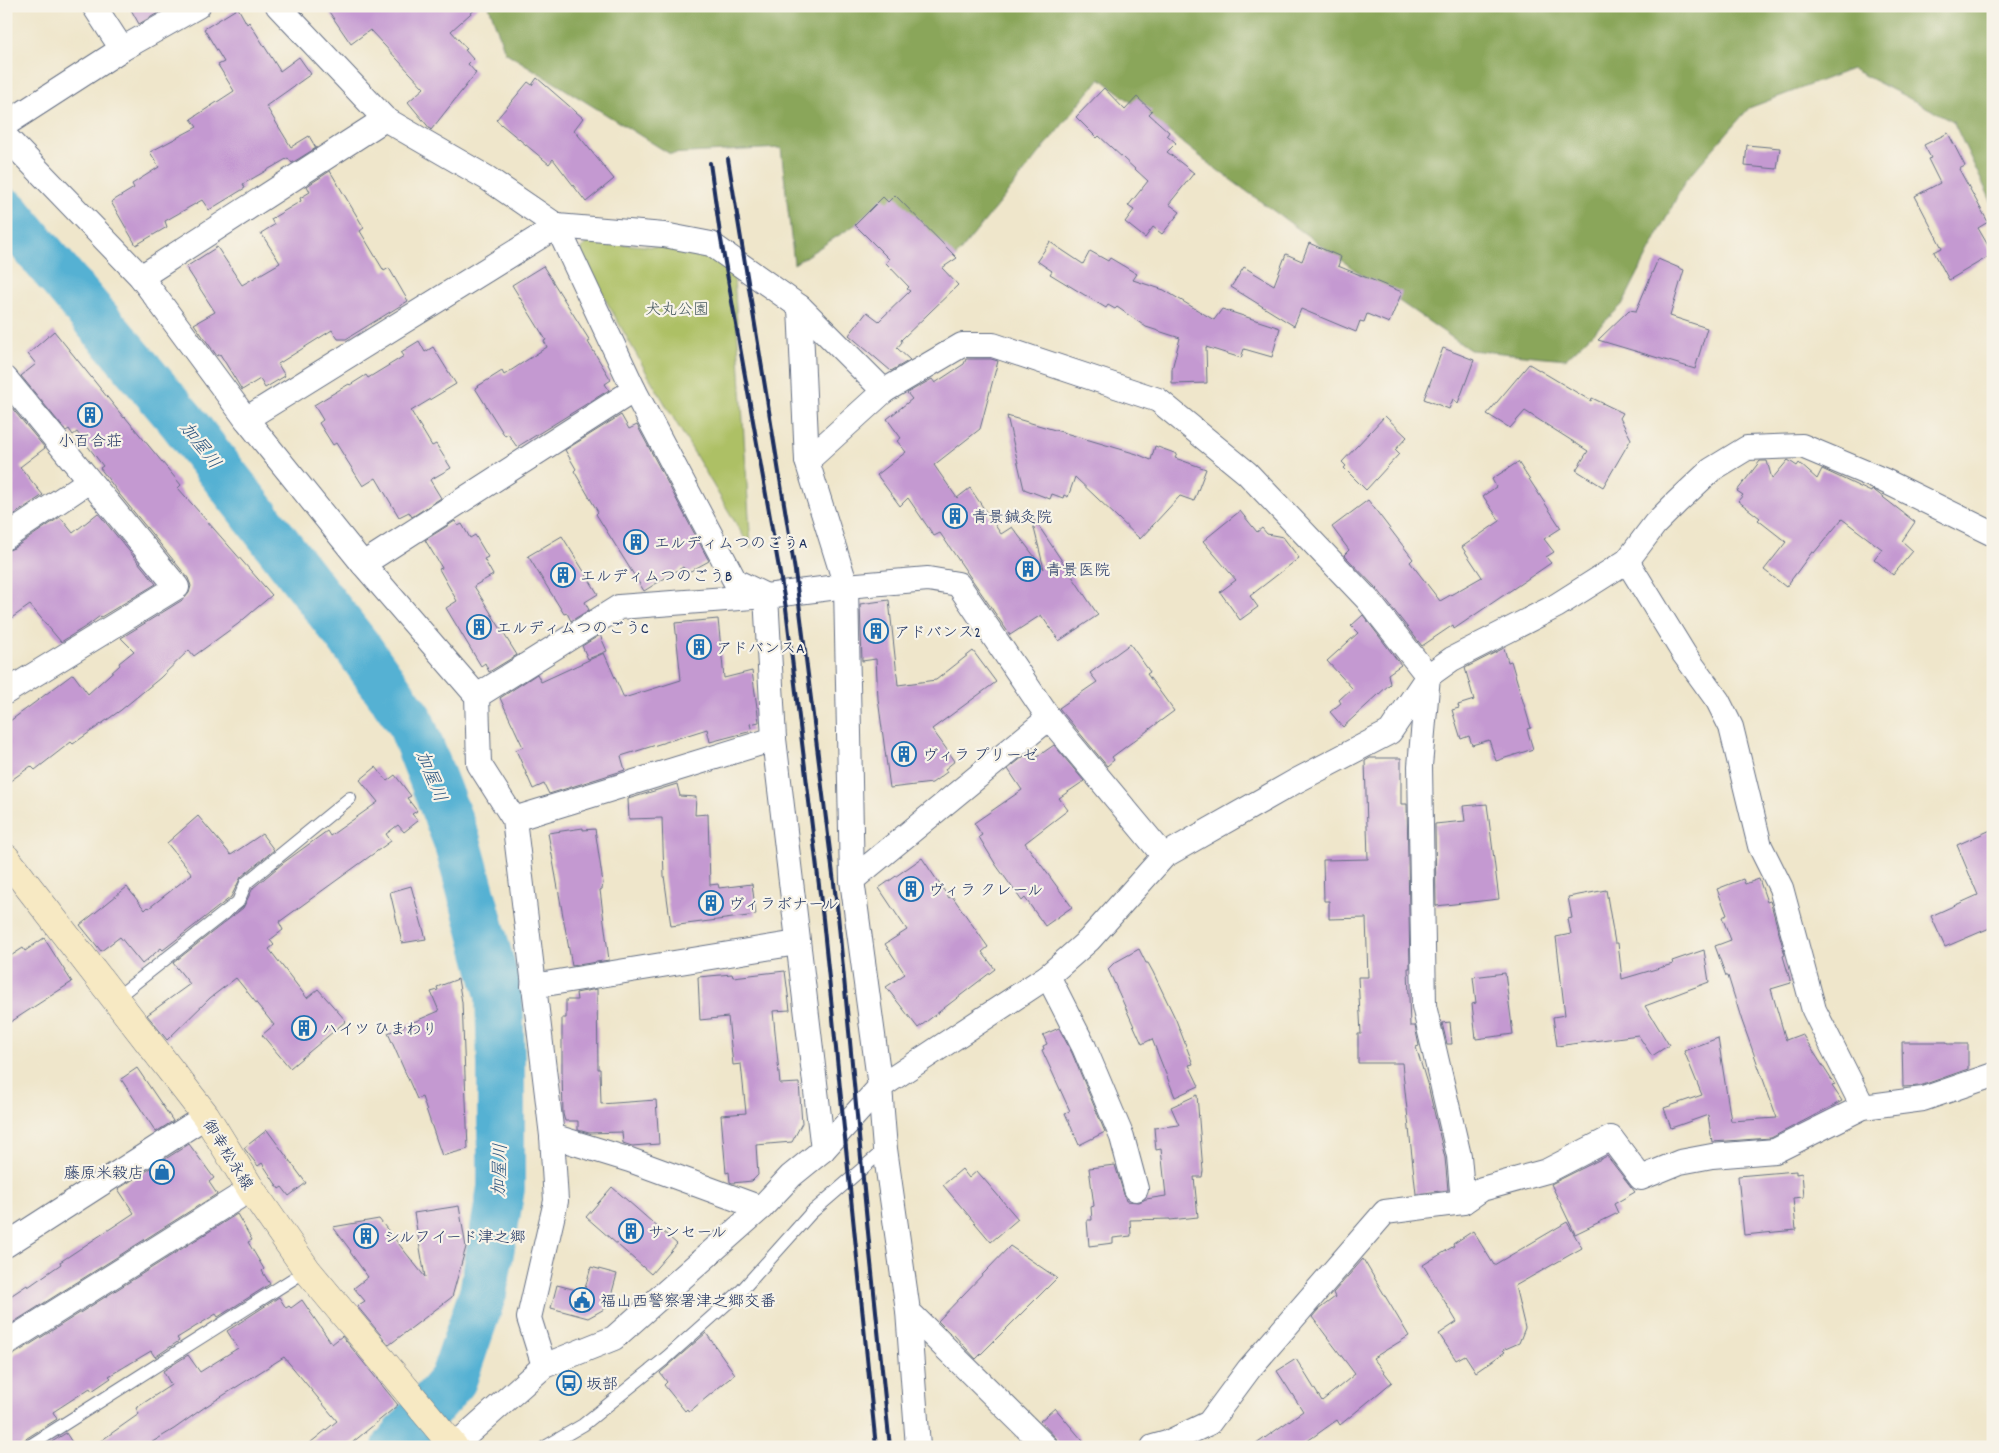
<svg xmlns="http://www.w3.org/2000/svg" width="1999" height="1453" viewBox="0 0 1999 1453" font-family="Dekko,'Klee One',sans-serif">
	<style>
		.green { fill: #adc065; stroke: #647862 }
		.forest { fill: #8aa65a; stroke: #526a5c }
		.lines { fill: none; stroke-linecap: round; stroke-linejoin: round }
		.river { stroke: #55b1d3; stroke-width: 48 }
		.building { fill: #c499d1 }
		.lane-casing { stroke: #656f84; stroke-width: 14 }
		.street-casing { stroke: #656f84; stroke-width: 26 }
		.secondary-casing { stroke: #656f84; stroke-width: 29 }
		.lane { stroke: #fff; stroke-width: 12 }
		.street { stroke: #fff; stroke-width: 24 }
		.secondary { stroke: #f7e9c3; stroke-width: 28 }
		.rail { stroke: #1b2f5e; stroke-width: 4 }
		.labels { text-anchor: middle; stroke-width: 4.5; stroke-linejoin: round; paint-order: stroke }
		.park-label { font-size: 16px; fill: #475a60; stroke: #f7f3e8 }
		.poi-label { font-size: 16px; fill: #1b2f5e; stroke: #f7f3e8; text-anchor: start }
		.street-label { font-size: 16px; fill: #1b2f5e; stroke: #f7f3e8 }
		.water-label { font-size: 18px; font-style: italic; fill: #2c5681; stroke: #f7f3e8 }
	</style>
	<rect width="100%" height="100%" fill="#f7f3e8"/>
	<filter id="ink" filterUnits="userSpaceOnUse"><feTurbulence type="fractalNoise" baseFrequency=".02" numOctaves="2"/><feDisplacementMap in="SourceGraphic" scale="10" xChannelSelector="R" yChannelSelector="G"/><feConvolveMatrix kernelMatrix="1 2 1 2 8 2 1 2 1" color-interpolation-filters="sRGB"/></filter>
	<filter id="wash" filterUnits="userSpaceOnUse"><feTurbulence type="fractalNoise" baseFrequency=".0096" numOctaves="4" result="noise"/><feDisplacementMap in="SourceGraphic" scale="20" xChannelSelector="R" yChannelSelector="G"/><feGaussianBlur stdDeviation="1.12" result="paint"/><feColorMatrix in="noise" values="0 0 0 0 0 0 0 0 0 0 0 0 0 0 0 0 0 1.4 0 .05"/><feComposite in="paint" operator="in"/></filter>
	<g filter="url(#wash)">
		<rect width="100%" height="100%" fill="#efe6cb"/>
		<path class="green" d="M588,241L691,250L715,259L734,276L751,549L648,375L581,256L582,248Z"/>
		<path class="forest" d="M489,6H1993V205L1953,121L1852,69L1749,108L1685,181L1622,305L1566,359L1470,350L1377,286L1220,172L1100,78L955,258L894,200L794,264L781,148L670,154L505,52Z"/>
		<g class="lines">
			<path class="river" d="M6,212L182,421L358,648L410,721L457,841L499,995L501,1064V1188L483,1293L453,1380L396,1447"/>
		</g>
		<g id="blocks">
			<g class="building">
				<path d="M129,6H170L139,24Z"/>
				<path d="M325,6H479L451,31L467,49L465,50L473,59L468,64L476,73L431,130L408,102L424,88L370,30L351,44Z"/>
				<path d="M238,8L247,24L249,22L280,71L299,57L311,74L266,106L291,147L309,136L316,148L292,163L288,158L243,184L245,188L209,210L202,200L165,221L167,227L136,245L111,202L134,188L132,184L159,167L150,152L197,127L191,119L234,91L218,65L224,62L204,29Z"/>
				<path d="M537,78L583,118L574,130L614,179L586,202L553,159L549,164L496,120L528,82L532,85Z"/>
				<path d="M1104,88L1125,110L1137,97L1152,111L1149,114L1169,132L1167,135L1176,143L1167,152L1194,173L1169,204L1180,212L1162,234L1153,227L1145,238L1125,222L1134,210L1128,206L1148,181L1099,136L1097,138L1076,117Z"/>
				<path d="M1948,133L1965,166L1959,169L1988,222L1978,228L1993,254L1949,280L1934,252L1942,248L1915,196L1940,183L1928,159L1931,158L1924,145Z"/>
				<path d="M1747,145L1780,148L1777,169L1745,166Z"/>
				<path d="M330,171L364,228L360,231L384,271L389,268L408,301L346,339H338L332,330L278,364L285,376L265,388L260,379L242,390L220,354L217,356L194,324L215,312L186,267L217,247L242,285L280,263L261,233L274,225L271,219L301,201L300,198L310,192L307,186Z"/>
				<path d="M895,195L957,258L942,268L958,285L901,340L902,342L897,348L910,360L891,371L849,335L867,312L879,321L910,291L907,289L909,287L886,263L889,259L855,225L883,197L888,202Z"/>
				<path d="M1050,242L1083,264L1090,251L1108,261L1110,258L1137,274L1133,280L1164,290L1214,320L1222,309L1280,328L1272,357L1244,349L1241,358L1206,347L1207,383L1172,384V369L1180,338L1146,327L1117,307L1115,309L1108,305L1106,308L1050,274L1052,271L1037,261Z"/>
				<path d="M1309,243L1341,257L1338,266L1402,292L1389,323L1367,314L1364,322L1360,321L1356,332L1301,309L1294,326L1231,287L1244,267L1274,285L1286,254L1302,261Z"/>
				<path d="M1658,259L1684,270L1670,316L1707,328L1695,369L1598,340L1629,310L1636,311Z"/>
				<path d="M543,266L590,341L588,342L611,380L605,384L609,390L517,447L508,434L505,436L475,388L502,371L504,375L547,347L544,341L546,340L512,285Z"/>
				<path d="M54,331L124,418L125,417L181,485L178,488L272,595L238,624L194,656L189,650L160,678L121,710L73,744L71,742L35,770L31,766L6,784V724L73,674L88,694L120,665L119,663L134,651L121,638L184,599L189,593L191,586L188,578L120,495L100,468L103,466L77,432L73,435L69,429L66,431L21,376L36,364L28,354Z"/>
				<path d="M419,341L425,352L433,347L456,384L411,411L432,446L436,444L451,468L430,480L441,498L412,517L409,512L399,517L376,478L363,486L336,443L333,445L319,423L323,420L314,405L349,384L350,385L366,375L368,378L404,356L401,352Z"/>
				<path d="M1443,348L1474,360L1458,403L1453,399L1449,409L1424,399Z"/>
				<path d="M966,359H991L998,361L980,429L934,465L957,498L970,488L1001,534L1012,527L1044,569L1032,520L1034,519L1098,615L1059,641L1041,615L1010,635L940,533L934,536L908,498L900,506L877,475L906,452L897,441L901,438L887,419L912,399L907,393L932,379L935,383L964,364Z"/>
				<path d="M1529,364L1591,401L1592,398L1623,413L1620,418L1631,439L1603,487L1576,470L1588,451L1525,411L1510,428L1487,414Z"/>
				<path d="M6,401L45,448L20,467L43,495L6,520Z"/>
				<path d="M621,415L629,429L637,425L709,561L687,573L683,567L644,591L596,514L598,512L574,471L576,469L565,450Z"/>
				<path d="M1007,416L1137,454L1151,460L1155,446L1177,454L1175,458L1206,469L1194,501L1180,496L1140,539L1075,477L1068,497L1064,495L1063,498L1052,494L1050,499L1024,489Z"/>
				<path d="M1385,416L1407,437L1395,450L1399,454L1366,490L1344,468L1346,466L1342,462Z"/>
				<path d="M1788,460L1797,466L1799,463L1817,479L1822,469L1871,492L1872,490L1875,491L1915,522L1902,541L1913,551L1893,575L1874,559L1882,549L1842,519L1814,553L1812,552L1786,587L1764,570L1786,542L1758,520L1760,518L1738,501L1743,495L1737,491L1760,461H1767L1772,479Z"/>
				<path d="M1518,462L1561,528L1544,539L1554,552L1546,557L1551,563L1454,629L1453,625L1422,646L1378,590L1344,555L1349,550L1332,527L1368,500L1413,559L1410,562L1440,601L1482,577L1462,547L1500,521L1483,496L1496,487L1492,479Z"/>
				<path d="M1240,511L1257,532L1262,528L1267,534L1283,537L1299,558L1250,596L1258,607L1240,620L1220,592L1236,580L1203,541Z"/>
				<path d="M98,513L156,584L101,617L100,616L88,625L61,642L30,605L6,622V551L14,548L60,517L73,533Z"/>
				<path d="M455,521L458,526L462,524L470,538L475,535L488,557L484,559L493,575L474,586L517,655L489,672L485,663L481,666L446,608L457,601L439,569L442,568L425,540Z"/>
				<path d="M562,536L598,594L585,602L589,610L571,621L567,613L564,614L528,556Z"/>
				<path d="M889,600L898,685L936,680L973,651L996,682L932,729L955,761L945,769L947,772L932,783L890,788L878,699L876,659L862,661L860,604Z"/>
				<path d="M1363,615L1401,665L1388,674L1390,684L1343,727L1330,712L1341,703L1339,700L1352,688L1327,661L1358,633L1351,626Z"/>
				<path d="M718,619L724,678L752,671L759,722L750,724L752,731L710,742L707,729L621,756L625,770L549,794L544,784L533,789L516,750L523,747L500,698L537,674L541,682L604,653L624,698L681,680L675,623Z"/>
				<path d="M600,635L607,651L588,659L582,646Z"/>
				<path d="M1130,644L1150,672L1147,674L1174,711L1112,757L1114,760L1107,766L1059,708L1097,682L1090,673Z"/>
				<path d="M1504,648L1508,662L1511,661L1531,728L1527,729L1533,749L1496,761L1489,740L1472,745L1469,736L1461,739L1452,710L1459,708L1458,705L1474,700L1465,668Z"/>
				<path d="M1054,745L1084,781L1059,798L1068,810L1025,843L1072,907L1045,926L1025,898L1022,901L996,865L979,837L982,835L974,823L1022,790L1008,769L1029,752L1034,759Z"/>
				<path d="M1370,758H1401V804H1407L1410,968H1408L1410,1026H1415L1419,1046L1416,1047L1429,1090L1445,1158L1448,1190L1416,1194L1402,1063H1358V1034H1361L1358,977H1368L1366,918L1329,919V901H1324L1323,860L1368,859L1365,761Z"/>
				<path d="M376,767L387,781L395,775L411,796L407,798L417,811L412,814L418,821L404,832L398,825L386,834L391,841L279,922L283,930L270,940L274,945L269,949L307,998L318,989L346,1021L290,1068L262,1035L274,1025L236,978L210,998L167,1040L147,1015L190,984L173,963L243,908L253,888L283,863L327,831L330,836L378,802L360,780Z"/>
				<path d="M677,784L680,796L696,797L695,815L708,814L710,885L718,884L719,888L752,884L756,915L671,926L664,876L662,818L629,819L628,799Z"/>
				<path d="M1487,804L1499,899L1436,906L1435,824L1465,821L1463,806Z"/>
				<path d="M198,816L231,855L262,834L274,850L241,877L231,897L163,950L161,948L142,964L120,937L101,951L80,925L127,887L145,910L148,907L149,908L192,874L167,843Z"/>
				<path d="M583,828V830L595,829L603,883L602,889L600,890L609,960L572,966L548,833Z"/>
				<path d="M1993,829V929L1992,927L1945,947L1931,916L1978,895L1957,845Z"/>
				<path d="M922,858L949,898L952,896L988,947L982,952L995,969L918,1028L886,987L905,974L885,944L907,930L879,888Z"/>
				<path d="M1743,879L1745,884L1759,879L1767,902L1770,901L1771,904L1785,955L1783,956L1791,983L1771,989L1786,1040L1802,1034L1835,1085L1832,1086L1842,1101L1771,1138L1712,1142L1708,1115L1671,1128L1664,1108L1702,1095L1684,1051L1718,1038L1731,1121L1777,1118L1742,1021L1728,976H1726L1715,946L1731,940L1722,917L1727,915L1717,889Z"/>
				<path d="M411,886L426,939L402,943L390,892Z"/>
				<path d="M1606,890L1615,943H1618L1622,979L1673,964L1672,961L1704,950L1709,982L1645,1006L1669,1045L1652,1056L1638,1035L1557,1046L1553,1017L1565,1015L1556,937L1571,934L1568,919L1572,918L1568,897Z"/>
				<path d="M44,938L72,982L6,1025V959L23,948L25,951Z"/>
				<path d="M1139,949L1146,963H1148L1153,972L1176,1020L1193,1064L1189,1065L1199,1086L1175,1097L1152,1039L1142,1044L1108,969L1114,963Z"/>
				<path d="M785,971L790,1010L773,1011L780,1084L799,1083L802,1123L792,1142L756,1145L758,1175L752,1181L732,1183L730,1182L729,1172L726,1173L721,1115L746,1113L741,1064L733,1065L728,1017L700,1020L698,977L732,974L733,977Z"/>
				<path d="M1505,973L1513,1034L1476,1039L1472,1004L1476,1003L1473,977Z"/>
				<path d="M458,979L462,1002L468,1149L442,1156L422,1097L417,1099L388,1033L439,1011L431,992L438,990L437,987Z"/>
				<path d="M597,989L598,1069H600L601,1104L656,1100L659,1144L632,1146L623,1143L622,1132L589,1133L578,1130V1121H565L563,1114L562,1071V1018H566V1000H577L576,993Z"/>
				<path d="M1450,1022L1452,1044H1447L1442,1023Z"/>
				<path d="M1059,1028L1072,1053L1105,1132L1079,1145L1065,1113L1070,1111L1042,1050L1044,1049L1043,1046L1047,1044L1043,1035Z"/>
				<path d="M1902,1042H1947V1044H1968V1069L1920,1086L1903,1087Z"/>
				<path d="M137,1068L173,1121L156,1132L121,1079Z"/>
				<path d="M1197,1095L1203,1171L1202,1177H1194L1198,1217L1170,1220V1219L1130,1220L1131,1236L1113,1238V1243L1089,1246L1087,1220H1092L1091,1207L1094,1206L1089,1168L1115,1165L1126,1201L1139,1202L1146,1199L1166,1196L1161,1149L1156,1150L1154,1128L1179,1125L1171,1107Z"/>
				<path d="M267,1130L306,1183L289,1196L282,1187L279,1189L262,1163L258,1166L244,1148Z"/>
				<path d="M189,1144L214,1178L209,1182L217,1194L6,1327V1299L27,1285L28,1287L61,1264L60,1262L134,1213L118,1189Z"/>
				<path d="M1607,1156L1635,1192L1614,1204L1618,1213L1575,1234L1551,1184Z"/>
				<path d="M962,1169L969,1178L977,1171L1018,1219L991,1242L943,1185Z"/>
				<path d="M1796,1171V1174L1802,1173L1804,1197L1793,1198L1796,1230L1744,1235L1738,1176Z"/>
				<path d="M612,1187L677,1244L651,1274L586,1217Z"/>
				<path d="M459,1206L466,1247L452,1297L389,1345L357,1306L365,1301L354,1288L368,1277L350,1252L351,1251L333,1227L379,1219L425,1277L414,1213Z"/>
				<path d="M237,1214L252,1240L248,1242L264,1269L262,1271L270,1284L218,1317L216,1314L177,1338L179,1341L155,1357L151,1351L109,1376L111,1378L92,1391L90,1388L53,1412L57,1419L24,1440L20,1447H6V1357L13,1355Z"/>
				<path d="M1567,1222L1582,1248L1515,1286L1525,1328L1519,1343L1503,1350L1505,1352L1476,1372L1465,1355L1456,1360L1439,1334L1457,1322L1423,1265L1454,1246L1453,1244L1473,1231L1494,1265Z"/>
				<path d="M1010,1246L1057,1278L976,1359L953,1334L952,1335L938,1321Z"/>
				<path d="M1363,1259L1409,1336L1373,1358L1392,1382L1340,1425L1337,1420L1299,1447H1252L1303,1411L1277,1371L1296,1359L1322,1401L1355,1374L1312,1317L1318,1310L1335,1297L1333,1293Z"/>
				<path d="M591,1267L617,1274L608,1307L588,1318L551,1308L557,1285L584,1292Z"/>
				<path d="M279,1297L286,1308L289,1306L291,1308L302,1300L332,1344L342,1336L398,1405L347,1447H305L337,1421L284,1357L205,1407L174,1429L144,1447H92L139,1414L136,1408L171,1385L163,1371L188,1355L200,1372L238,1348L227,1331Z"/>
				<path d="M706,1333L735,1374L689,1412L687,1409L685,1411L664,1385L667,1382L660,1373Z"/>
				<path d="M1055,1408L1088,1447H1059L1056,1438L1040,1421Z"/>
				<path d="M66,1433L75,1447H44Z"/>
			</g>
		</g>
	</g>
	<g filter="url(#ink)">
		<use href="#blocks" fill-opacity="0" stroke="#656f84" stroke-width="1"/>
		<g class="lines">
			<defs>
				<g id="lane">
					<path d="M116,998L238,902L246,883L350,798"/>
					<path d="M28,1447L307,1270"/>
					<path d="M545,1447L583,1425L667,1357L742,1290L811,1213L885,1149"/>
				</g>
				<g id="street">
					<path d="M94,6L122,49"/>
					<path d="M278,6L385,119L487,178L557,226L664,235L711,244L800,307L884,391"/>
					<path d="M6,124L122,49L198,6"/>
					<path d="M6,137L141,277L246,419L363,564L477,696L479,764L514,819L552,1136L556,1201L529,1318L544,1366"/>
					<path d="M141,277L385,119"/>
					<path d="M800,307L807,461L846,586L852,880L880,1087L885,1149L908,1311L918,1447"/>
					<path d="M6,379L177,587L6,692"/>
					<path d="M246,419L557,226L634,390L735,581L766,596L774,739L823,1150"/>
					<path d="M807,461L884,391L962,345H993L1158,400L1247,473L1367,599L1428,676L1420,766L1424,1006L1459,1156L1463,1202"/>
					<path d="M6,537L89,481"/>
					<path d="M1627,561L1684,654L1718,701L1731,727L1760,846L1781,888L1814,1010L1863,1107"/>
					<path d="M363,564L634,390"/>
					<path d="M477,696L619,607L766,596L846,586L928,579L958,584L1049,718L1164,856"/>
					<path d="M514,819L774,739"/>
					<path d="M852,880L1049,718"/>
					<path d="M1048,976L1084,1047L1122,1137L1136,1189"/>
					<path d="M533,986L797,943"/>
					<path d="M552,1136L630,1160L761,1208"/>
					<path d="M6,1245L206,1116"/>
					<path d="M908,1311L1046,1447"/>
					<path d="M6,1343L251,1189"/>
					<path d="M453,1447L544,1366L614,1338L761,1208L791,1176L823,1150L880,1087L1048,976L1089,940L1164,856L1296,781L1390,732L1428,676L1452,659L1556,606L1627,561L1655,524L1677,502L1711,470L1747,448L1802,446L1883,480L1993,534"/>
					<path d="M1153,1447L1167,1443L1209,1423L1249,1369L1385,1212L1463,1202L1482,1189L1547,1171L1611,1138L1641,1178L1680,1162L1712,1156L1775,1151L1863,1107L1923,1099L1993,1075"/>
				</g>
				<path id="secondary" d="M6,858L206,1116L251,1189L307,1270L454,1447"/>
			</defs>
			<use href="#lane" class="lane-casing"/>
			<use href="#street" class="street-casing"/>
			<use href="#secondary" class="secondary-casing"/>
			<use href="#lane" class="lane"/>
			<use href="#street" class="street"/>
			<use href="#secondary" class="secondary"/>
			<g class="rail">
				<path d="M728,159L795,571L838,915L870,1253L890,1447"/>
				<path d="M710,163L720,234L786,608L823,919L876,1447"/>
			</g>
		</g>
	</g>
	<defs>
		<symbol id="building-ring" viewBox="-11 -11 22 22"><circle r="9.5" fill="#f7f3e8" stroke="#1f6fb2" stroke-width="1.5"/><path d="M-4-6H4V6H1V3H-1V6H-4ZM-2.5-4.3h1.7v1.8h-1.7ZM.8-4.3h1.7v1.8H.8ZM-2.5-1h1.7V.8h-1.7ZM.8-1h1.7V.8H.8Z" fill="#1f6fb2"/></symbol>
		<symbol id="shop-ring" viewBox="-11 -11 22 22"><circle r="9.5" fill="#f7f3e8" stroke="#1f6fb2" stroke-width="1.5"/><path d="M-5-2.5h2.3a2.7 3.5 0 0 1 5.4 0H5L5.5 6h-11ZM-1.5-2.5h3a1.5 2.3 0 0 0-3 0Z" fill="#1f6fb2"/></symbol>
		<symbol id="civic-ring" viewBox="-11 -11 22 22"><circle r="9.5" fill="#f7f3e8" stroke="#1f6fb2" stroke-width="1.5"/><path d="M-.6-6.5H3V-4.5H.6V-3L4-1V1h2V6H-6V1h2V-1L-.6-3ZM-1.2 2.5V6h2.4V2.5Z" fill="#1f6fb2"/></symbol>
		<symbol id="bus-ring" viewBox="-11 -11 22 22"><circle r="9.5" fill="#f7f3e8" stroke="#1f6fb2" stroke-width="1.5"/><path d="M-5-6H5V4H4V6H2V4H-2V6H-4V4H-5ZM-3.5-4V0h7V-4ZM-3.5 1.2v1.5H-2V1.2ZM2 1.2v1.5H3.5V1.2Z" fill="#1f6fb2"/></symbol>
	</defs>
	<g fill-rule="evenodd">
		<use href="#building-ring" x="76" y="401" width="28" height="28"/>
		<use href="#building-ring" x="941" y="502" width="28" height="28"/>
		<use href="#building-ring" x="622" y="528" width="28" height="28"/>
		<use href="#building-ring" x="1014" y="555" width="28" height="28"/>
		<use href="#building-ring" x="549" y="561" width="28" height="28"/>
		<use href="#building-ring" x="465" y="613" width="28" height="28"/>
		<use href="#building-ring" x="862" y="617" width="28" height="28"/>
		<use href="#building-ring" x="685" y="633" width="28" height="28"/>
		<use href="#building-ring" x="890" y="740" width="28" height="28"/>
		<use href="#building-ring" x="897" y="875" width="28" height="28"/>
		<use href="#building-ring" x="697" y="889" width="28" height="28"/>
		<use href="#building-ring" x="290" y="1014" width="28" height="28"/>
		<use href="#shop-ring" x="148" y="1158" width="28" height="28"/>
		<use href="#building-ring" x="617" y="1217" width="28" height="28"/>
		<use href="#building-ring" x="352" y="1222" width="28" height="28"/>
		<use href="#civic-ring" x="568" y="1286" width="28" height="28"/>
		<use href="#bus-ring" x="555" y="1369" width="28" height="28"/>
	</g>
	<g class="labels">
		<g class="park-label">
			<text x="677" y="314">犬丸公園</text>
		</g>
		<g class="poi-label">
			<text x="90" y="446" text-anchor="middle">小百合荘</text>
			<text x="972" y="522">青景鍼灸院</text>
			<text x="654" y="548">エルディムつのごうA</text>
			<text x="1046" y="575">青景医院</text>
			<text x="580" y="581">エルディムつのごうB</text>
			<text x="496" y="633">エルディムつのごうC</text>
			<text x="894" y="637">アドバンス2</text>
			<text x="716" y="653">アドバンスA</text>
			<text x="922" y="760">ヴィラ プリーゼ</text>
			<text x="928" y="895">ヴィラ クレール</text>
			<text x="728" y="909">ヴィラボナール</text>
			<text x="322" y="1034">ハイツ ひまわり</text>
			<text x="144" y="1178" text-anchor="end">藤原米穀店</text>
			<text x="648" y="1237">サンセール</text>
			<text x="384" y="1242">シルフイード津之郷</text>
			<text x="600" y="1306">福山西警察署津之郷交番</text>
			<text x="586" y="1389">坂部</text>
		</g>
		<g class="street-label">
			<text transform="translate(229 1154) rotate(58)" y="6">御幸松永線</text>
		</g>
		<g class="water-label">
			<text transform="translate(201 445) rotate(52)" y="6">加屋川</text>
			<text transform="translate(432 776) rotate(68)" y="6">加屋川</text>
			<text transform="translate(499 1170) rotate(-88)" y="6">加屋川</text>
		</g>
	</g>
	<rect width="1999" height="1453" fill="none" stroke="#f7f3e8" stroke-width="25"/>
</svg>
